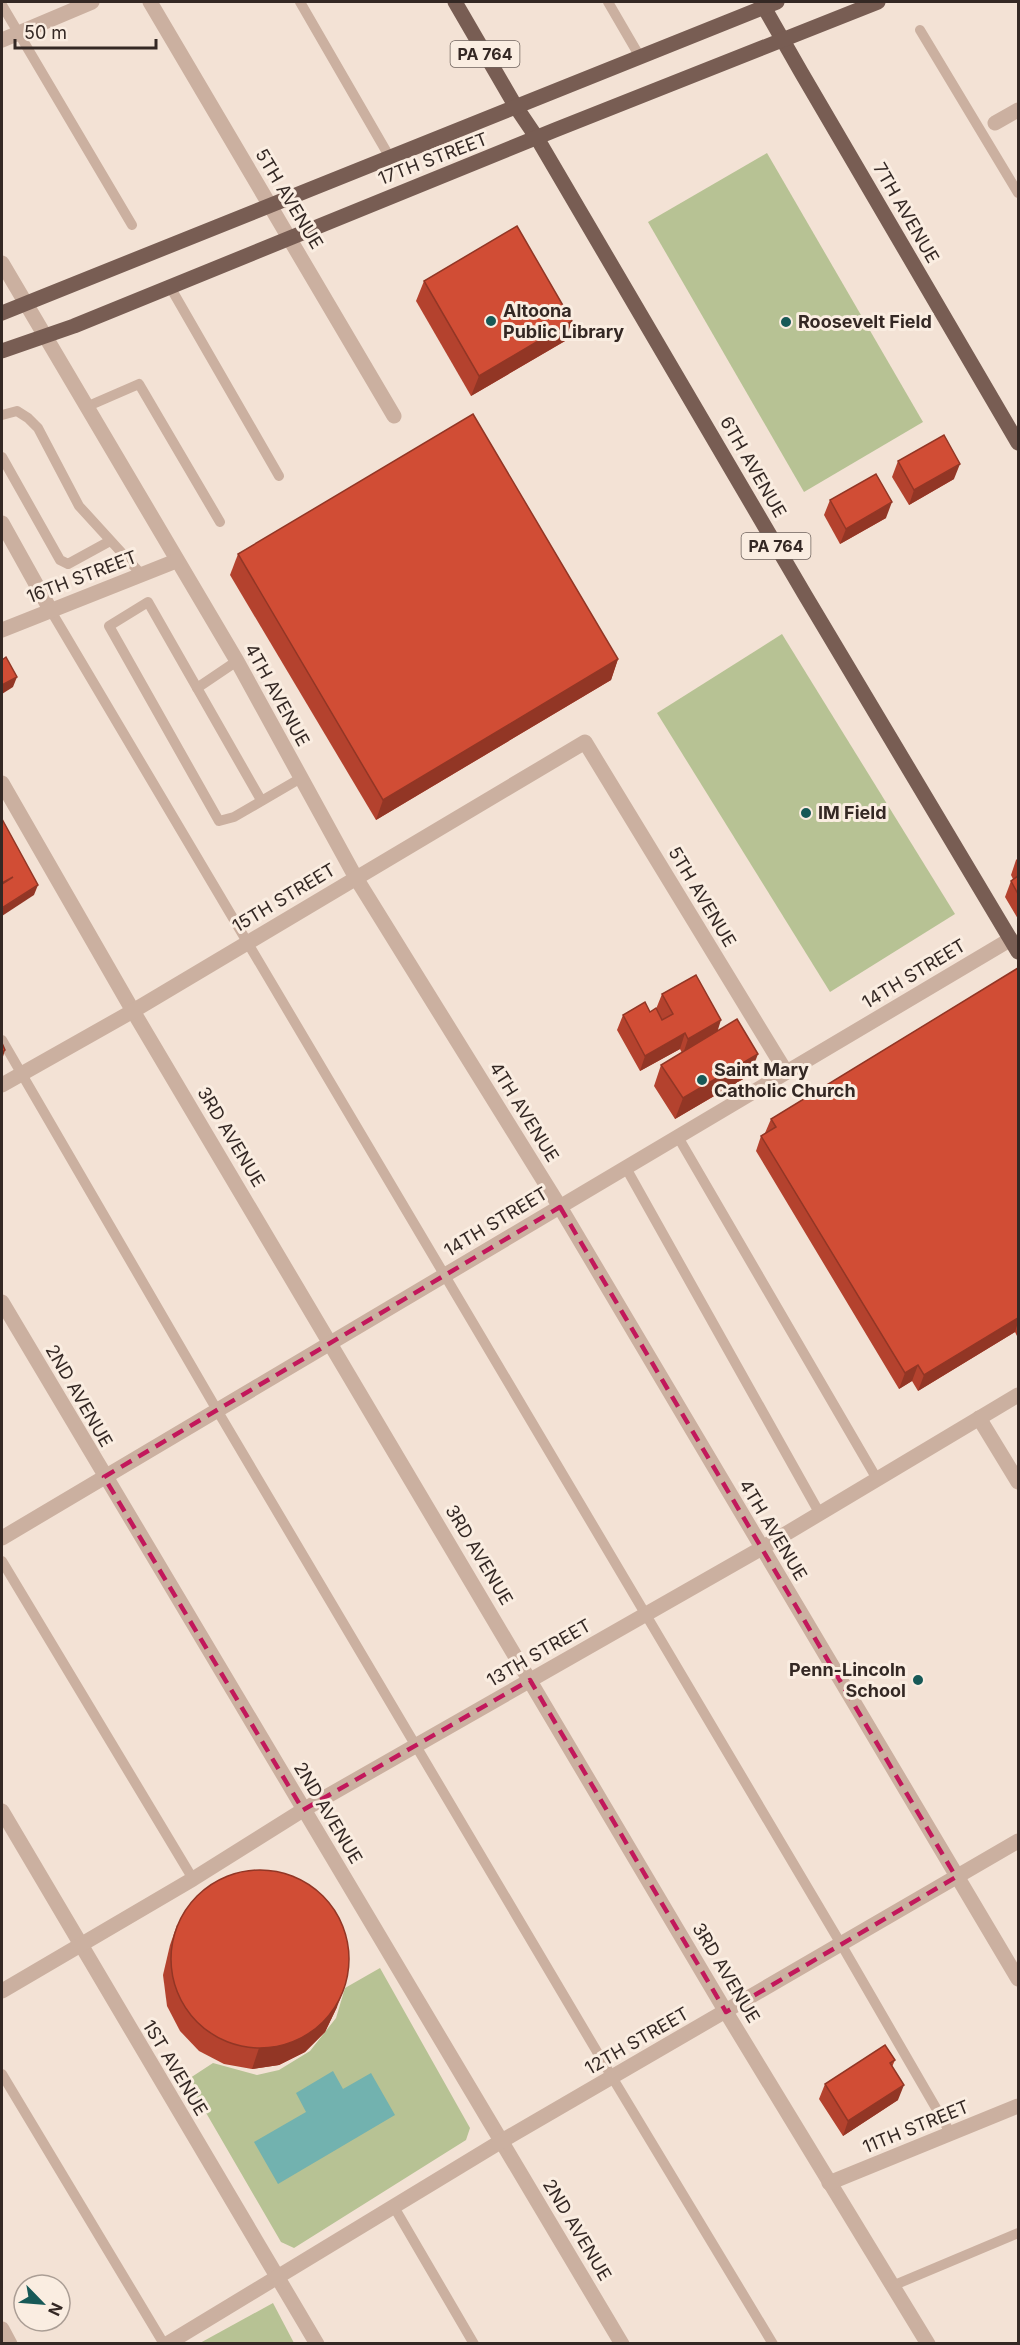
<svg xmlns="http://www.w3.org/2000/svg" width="1020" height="2345" viewBox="0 0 1020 2345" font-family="Inter,sans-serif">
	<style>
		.green { fill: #b7c294 }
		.water { fill: #72b2af }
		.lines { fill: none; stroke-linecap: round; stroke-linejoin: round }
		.service { stroke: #cbb0a0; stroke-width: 10 }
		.minor { stroke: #cbb0a0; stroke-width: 15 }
		.primary { stroke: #785d53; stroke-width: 15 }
		.wall { fill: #b4422e }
		.shaded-wall { fill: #923625 }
		.building { fill: #d14d35; stroke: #923625; stroke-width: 1.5 }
		.marked { fill: none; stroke: #c2185b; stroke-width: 4.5; stroke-dasharray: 12 8; stroke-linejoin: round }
		.poi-dot { fill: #175957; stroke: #faede1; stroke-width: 2 }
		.labels { text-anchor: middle; stroke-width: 6; stroke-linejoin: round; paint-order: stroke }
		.shield { fill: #faede1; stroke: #6f635d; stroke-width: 1.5 }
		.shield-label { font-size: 16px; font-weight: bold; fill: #342824 }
		.street-label { font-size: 18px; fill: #342824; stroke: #faede1 }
		.poi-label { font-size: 18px; font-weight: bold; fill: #342824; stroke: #faede1; text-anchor: start }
	</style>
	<rect width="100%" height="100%" fill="#f3e2d5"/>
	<g class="green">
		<path d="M767,153L923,422L804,492L648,222Z"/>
		<path d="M782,634L955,914L830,992L657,713Z"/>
		<path d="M380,1968L470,2128L466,2140L294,2248L281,2242L187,2080L213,2063L257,2075L279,2070L310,2051L336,2018L345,1988Z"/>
		<path d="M273,2303L294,2343H200Z"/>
	</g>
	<path class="water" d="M333,2071L343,2089L371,2073L395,2115L278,2184L254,2142L306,2112L296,2093Z"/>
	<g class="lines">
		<g class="service">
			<path d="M300,2L389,156"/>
			<path d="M608,2L640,57"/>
			<path d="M2,5L132,225"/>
			<path d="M920,30L1018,193"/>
			<path d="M169,285L279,476"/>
			<path d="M86,407L139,384L220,522"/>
			<path d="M2,415L17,411L28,418L38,428L79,506L142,575"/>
			<path d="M2,457L60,560L68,564L110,541"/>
			<path d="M51,611L841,1944L951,2134"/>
			<path d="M197,688L237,661"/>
			<path d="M261,800L148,602L109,626L219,821L234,817L301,778"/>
			<path d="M2,1040L217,1410L612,2077L773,2344"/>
			<path d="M678,1137L877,1479"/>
			<path d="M626,1168L820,1514"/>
			<path d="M2,1561L193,1879"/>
			<path d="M2,2074L164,2344"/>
			<path d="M394,2207L474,2344"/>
			<path d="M892,2286L1018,2233"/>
		</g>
		<g class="minor">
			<path d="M150,2L394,416"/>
			<path d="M2,40L92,2"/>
			<path d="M995,123L1018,110"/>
			<path d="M2,263L237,661L356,878L560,1207L1018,1979"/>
			<path d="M2,523L51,611"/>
			<path d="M2,630L176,561"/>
			<path d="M2,783L133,1011L726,2012L928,2344"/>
			<path d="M2,1085L133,1011L585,742L786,1072"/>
			<path d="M2,1302L622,2344"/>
			<path d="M979,1418L1018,1482"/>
			<path d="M2,1538L1011,939"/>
			<path d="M2,1811L317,2344"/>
			<path d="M2,1991L193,1879L303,1810L762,1548L1018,1395"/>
			<path d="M829,2183L1018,2106"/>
			<path d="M2,2329L10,2344"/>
			<path d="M167,2344L500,2142L1018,1841"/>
		</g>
		<g class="primary">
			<path d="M455,2L516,107L537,138L805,595L1018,952"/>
			<path d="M761,2L801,72L1018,443"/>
			<path d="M2,313L777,2"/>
			<path d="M2,351L74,326L555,130L878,2"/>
		</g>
	</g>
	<g class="wall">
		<path d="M424,281L565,341L471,396L416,301Z"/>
		<path d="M898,461L954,479L909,505L892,477Z"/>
		<path d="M830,500L886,518L840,544L824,515Z"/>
		<path d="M238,554L618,659L611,680L376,820L230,575Z"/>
		<path d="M1018,858V919L1005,897L1011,881L1013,879L1011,875L1016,860Z"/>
		<path d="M1018,968V1338L1015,1332L918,1391L912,1381L899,1389L756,1151L761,1136L765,1133L771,1119Z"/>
		<path d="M662,994L717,1031L750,1075L675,1119L654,1086L661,1065L682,1053L680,1049L640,1071L617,1030L623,1015L650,1012L656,1009Z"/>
		<path d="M177,1925L337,2007L325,2032L305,2052L279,2065L252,2069L224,2064L199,2051L180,2031L167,2006L163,1975L170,1945Z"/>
		<path d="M895,2060L892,2067L898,2100L843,2136L819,2099L825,2084Z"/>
	</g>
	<g class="shaded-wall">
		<path d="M572,321L565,341L471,396L479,376Z"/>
		<path d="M960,464L954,479L909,505L914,490Z"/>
		<path d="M892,502L886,518L840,544L846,529Z"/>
		<path d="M618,659L611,680L376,820L383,800Z"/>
		<path d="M17,677L13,687L2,694V685Z"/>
		<path d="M38,885L34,895L2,916V908Z"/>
		<path d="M721,1020L716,1036L683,1054L688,1039Z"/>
		<path d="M685,1033L680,1049L640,1071L645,1056Z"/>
		<path d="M5,1050L2,1060V1052Z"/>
		<path d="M758,1054L750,1075L675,1119L683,1098Z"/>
		<path d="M1018,1318V1322L1015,1332L918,1391L924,1375Z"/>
		<path d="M918,1365L912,1381L899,1389L905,1373Z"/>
		<path d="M345,1986L337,2007L325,2032L305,2052L279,2065L252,2069L259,2048Z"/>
		<path d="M904,2085L898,2100L843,2136L848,2121Z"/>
	</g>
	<g class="building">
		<path d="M517,226L572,321L479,376L424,281Z"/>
		<path d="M473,414L618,659L383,800L238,554Z"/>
		<path d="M944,435L960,464L914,490L898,461Z"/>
		<path d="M876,474L892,502L846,529L830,500Z"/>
		<path d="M6,657L17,677L2,685V660Z"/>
		<path d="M2,819L38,885L2,908V884L13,877L2,883Z"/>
		<path d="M1018,876V894L1011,881Z"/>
		<path d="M1018,968V1318L924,1375L918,1365L905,1373L761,1136L776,1127L771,1119Z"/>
		<path d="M696,975L721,1020L688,1039L685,1033L645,1056L623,1015L645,1002L650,1012L656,1008L662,1020L673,1014L662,994Z"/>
		<path d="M737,1019L758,1054L683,1098L661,1065Z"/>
		<path d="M2,1043L5,1050L2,1052Z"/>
		<circle cx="260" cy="1959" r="89"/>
		<path d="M885,2045L895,2060L890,2063L904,2085L848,2121L825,2084Z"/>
	</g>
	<path class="marked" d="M560,1207L956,1877L726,2012L530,1680L303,1810L104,1477Z"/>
	<g class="poi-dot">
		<circle cx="491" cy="321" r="6"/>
		<circle cx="786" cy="322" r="6"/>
		<circle cx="806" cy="813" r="6"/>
		<circle cx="702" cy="1080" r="6"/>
		<circle cx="918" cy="1680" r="6"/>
	</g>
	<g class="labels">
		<g class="shield">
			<rect x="450.5" y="41" width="69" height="26" rx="4.5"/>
			<rect x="741.5" y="533" width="69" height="26" rx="4.5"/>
		</g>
		<g class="shield-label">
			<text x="485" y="60">PA 764</text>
			<text x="776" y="552">PA 764</text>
		</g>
		<g class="street-label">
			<text transform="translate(433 159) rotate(-21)" y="6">17TH STREET</text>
			<text transform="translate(289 199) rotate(59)" y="6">5TH AVENUE</text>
			<text transform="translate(906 213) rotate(60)" y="6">7TH AVENUE</text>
			<text transform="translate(753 467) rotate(60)" y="6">6TH AVENUE</text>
			<text transform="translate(82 577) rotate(-21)" y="6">16TH STREET</text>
			<text transform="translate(277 695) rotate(61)" y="6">4TH AVENUE</text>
			<text transform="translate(702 897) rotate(59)" y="6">5TH AVENUE</text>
			<text transform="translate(284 898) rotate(-31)" y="6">15TH STREET</text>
			<text transform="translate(914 974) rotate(-31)" y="6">14TH STREET</text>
			<text transform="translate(524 1112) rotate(58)" y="6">4TH AVENUE</text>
			<text transform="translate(231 1137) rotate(59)" y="6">3RD AVENUE</text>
			<text transform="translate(496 1222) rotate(-31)" y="6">14TH STREET</text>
			<text transform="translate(79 1396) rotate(60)" y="6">2ND AVENUE</text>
			<text transform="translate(773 1530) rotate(59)" y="6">4TH AVENUE</text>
			<text transform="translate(479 1555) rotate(59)" y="6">3RD AVENUE</text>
			<text transform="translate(539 1653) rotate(-30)" y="6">13TH STREET</text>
			<text transform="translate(328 1813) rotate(59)" y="6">2ND AVENUE</text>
			<text transform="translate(726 1973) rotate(59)" y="6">3RD AVENUE</text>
			<text transform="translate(637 2041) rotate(-30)" y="6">12TH STREET</text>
			<text transform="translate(175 2068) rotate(59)" y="6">1ST AVENUE</text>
			<text transform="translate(916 2127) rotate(-22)" y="6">11TH STREET</text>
			<text transform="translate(577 2230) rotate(59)" y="6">2ND AVENUE</text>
		</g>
		<g class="poi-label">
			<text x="503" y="317">Altoona<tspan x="503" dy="21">Public Library</tspan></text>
			<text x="798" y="328">Roosevelt Field</text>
			<text x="818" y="819">IM Field</text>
			<text x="714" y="1076">Saint Mary<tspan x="714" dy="21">Catholic Church</tspan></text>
			<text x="906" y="1676" text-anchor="end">Penn-Lincoln<tspan x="906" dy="21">School</tspan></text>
		</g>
	</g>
	<rect width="1020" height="2345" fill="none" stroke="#342824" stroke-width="6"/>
	<g transform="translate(42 2303) rotate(115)"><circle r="28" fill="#faede1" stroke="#ab9e95" stroke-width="1.5"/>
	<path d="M0-4.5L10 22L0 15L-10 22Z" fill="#175957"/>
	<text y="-9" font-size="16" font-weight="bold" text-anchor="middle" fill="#342824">N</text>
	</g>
	<path d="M15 39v9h141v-9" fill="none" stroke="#342824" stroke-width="3"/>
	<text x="24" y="39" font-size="18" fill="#342824" stroke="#faede1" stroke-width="4.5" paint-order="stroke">50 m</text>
</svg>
